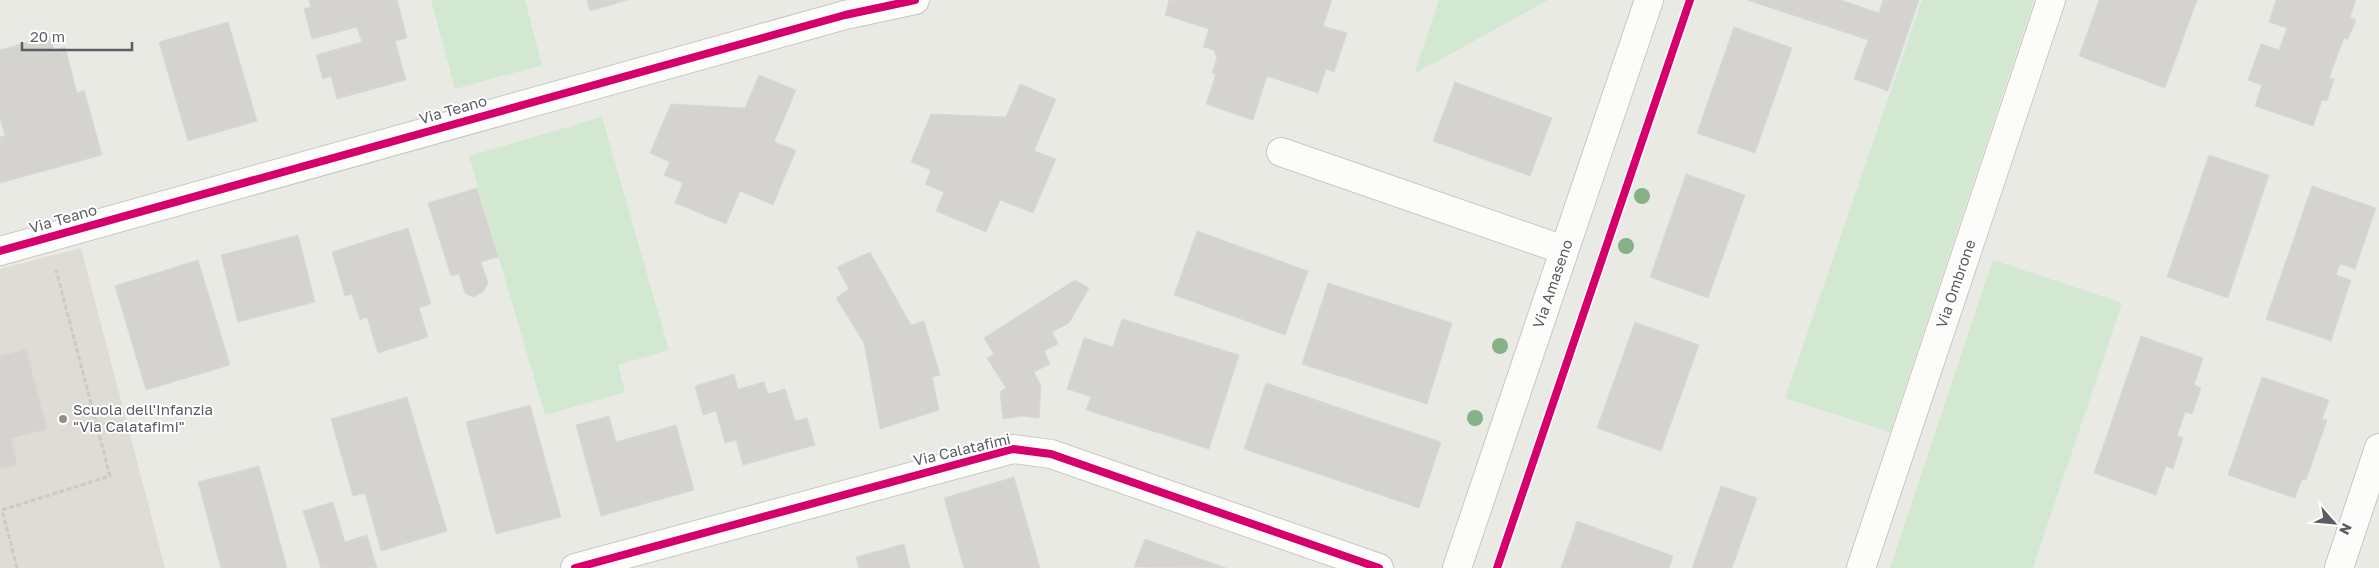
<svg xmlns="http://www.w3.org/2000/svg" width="2379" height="568" viewBox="0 0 2379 568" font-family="'Golos Text',sans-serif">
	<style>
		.education { fill: #dedcd4 }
		.green { fill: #d2e8d0 }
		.building { fill: #d4d3d0; stroke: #dad8d4 }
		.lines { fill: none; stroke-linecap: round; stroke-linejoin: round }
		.street-casing { stroke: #c7c7c5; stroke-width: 30 }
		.path { stroke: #c7ccc9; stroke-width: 3; stroke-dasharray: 5 2.5; stroke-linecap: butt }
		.street { stroke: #fcfcfb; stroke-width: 28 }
		.cycleway-casing { stroke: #fff; stroke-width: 11 }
		.cycleway { stroke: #d6006c; stroke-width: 8 }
		.tree { fill: #85b186 }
		.poi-dot { fill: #8c8f90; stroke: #fff; stroke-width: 2 }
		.labels { text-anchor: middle; stroke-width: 4; stroke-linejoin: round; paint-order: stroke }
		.street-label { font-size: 15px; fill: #5a5e63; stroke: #fff }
		.poi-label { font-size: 15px; fill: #5a5e63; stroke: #fff; text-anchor: start }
	</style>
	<rect width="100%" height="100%" fill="#eaeae5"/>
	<path class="education" d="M81,248L165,568H0V269Z"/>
	<g class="green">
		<path d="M431,0H525L542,65L455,89Z"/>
		<path d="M1439,0H1548L1414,74Z"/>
		<path d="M1922,0H2034L1890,432L1785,398Z"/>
		<path d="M602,117L669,350L618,365L625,392L545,415L469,156Z"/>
		<path d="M1993,260L2122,303L2033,568H1890Z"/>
	</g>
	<g class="building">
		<path d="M309,0H397L407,38L395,41L406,80L337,99L331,76L323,79L316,55L362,42L357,27L312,39L304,9L311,7Z"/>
		<path d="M587,0H627L590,11Z"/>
		<path d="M1169,0H1332L1323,26L1347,33L1334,72L1326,69L1318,93L1267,76L1253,120L1206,104L1216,74L1212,73L1217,58L1214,50L1203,47L1209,29L1165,15Z"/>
		<path d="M1747,0H1841L1879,13L1883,0H1919L1888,91L1854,79L1868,40Z"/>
		<path d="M2099,0H2197L2165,88L2079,56Z"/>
		<path d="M2276,0H2356L2350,17L2356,20L2348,39L2344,38L2329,78L2334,79L2327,101L2322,100L2313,126L2255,106L2262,85L2248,80L2261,44L2279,50L2287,28L2269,22Z"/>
		<path d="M228,22L257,121L188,141L159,42Z"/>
		<path d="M1734,27L1792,48L1755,153L1697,133Z"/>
		<path d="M50,36L54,50L65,47L77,93L84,90L102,155L0,183V137L5,136L0,118V50Z"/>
		<path d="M759,75L796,90L774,142L796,150L773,205L740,191L726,224L675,203L683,183L664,175L670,162L650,153L671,104L745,108Z"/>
		<path d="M1455,82L1552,118L1530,176L1433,141Z"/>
		<path d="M1020,84L1056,99L1034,151L1056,159L1033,213L1000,200L986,232L936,211L944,192L925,184L931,170L911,162L931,114L1006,117Z"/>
		<path d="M2209,155L2269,175L2228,298L2167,277Z"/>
		<path d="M1686,174L1745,195L1708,298L1650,277Z"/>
		<path d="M2312,186L2376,208L2355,269L2340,264L2336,275L2351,280L2331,341L2266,319Z"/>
		<path d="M477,188L498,257L481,262L488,283L483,292L473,297L465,293L459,274L451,276L428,203Z"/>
		<path d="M408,228L431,304L419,308L428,337L378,353L367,317L360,320L352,294L345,296L332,252Z"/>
		<path d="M1197,231L1308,271L1285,335L1174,295Z"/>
		<path d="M298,235L315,302L238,322L221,255Z"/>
		<path d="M870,252L911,325L924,321L940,375L932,377L939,410L880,429L864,343L836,298L849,289L837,267Z"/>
		<path d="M198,260L230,365L146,390L115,286Z"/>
		<path d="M1075,280L1089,288L1069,323L1052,332L1058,344L1044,351L1050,364L1034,372L1041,386L1039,418L1022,416L1003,419L1000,392L1006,388L987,358L994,354L984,338Z"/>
		<path d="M1328,283L1452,323L1427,404L1302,364Z"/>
		<path d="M1122,319L1239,355L1209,449L1086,410L1091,397L1067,389L1084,338L1113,347Z"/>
		<path d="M1635,322L1699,345L1661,451L1597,428Z"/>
		<path d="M2141,336L2203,358L2194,385L2201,388L2192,414L2185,412L2177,436L2183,438L2173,469L2166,466L2156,495L2094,473Z"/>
		<path d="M26,349L47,429L11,438L17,465L0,469V356Z"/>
		<path d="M734,374L738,389L764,382L768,394L785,389L795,421L807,418L815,445L743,465L736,440L725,443L716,411L703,415L695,386Z"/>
		<path d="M2262,377L2329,400L2322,419L2327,420L2306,480L2302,479L2295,498L2228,475Z"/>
		<path d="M1266,383L1441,442L1419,508L1244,449Z"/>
		<path d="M407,397L447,531L381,551L365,493L353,496L331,419Z"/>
		<path d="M530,405L561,517L496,534L466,422Z"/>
		<path d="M609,416L616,442L676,425L694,490L601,516L576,425Z"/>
		<path d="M259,466L287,568H221L198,482Z"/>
		<path d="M1014,477L1040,568H964L944,498Z"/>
		<path d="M1721,486L1757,498L1732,568H1692Z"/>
		<path d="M333,502L345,542L367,535L377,568H321L303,511Z"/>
		<path d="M1577,521L1673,556L1669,568H1561Z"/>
		<path d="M1145,539L1226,568L1134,567Z"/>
		<path d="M904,544L910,568H859L856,557Z"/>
	</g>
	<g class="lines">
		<defs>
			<g id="street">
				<path d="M1281,152L1564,250"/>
				<path d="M0,251L845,15L915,0"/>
				<path d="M575,568L1013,449L1051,454L1379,568"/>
				<path d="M1457,568L1649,0"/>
				<path d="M1861,568L2051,0"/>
				<path d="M2339,568L2379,448"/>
			</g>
		</defs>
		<use href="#street" class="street-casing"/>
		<path class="path" d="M17,568L2,510L110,476L56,270"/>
		<use href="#street" class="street"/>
		<defs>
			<g id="cycleway">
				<path d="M0,251L845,15L915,0"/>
				<path d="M575,568L1013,449L1051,454L1379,568"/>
				<path d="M1497,568L1690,0"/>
			</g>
		</defs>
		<use href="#cycleway" class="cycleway-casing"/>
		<use href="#cycleway" class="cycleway"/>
	</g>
	<g class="tree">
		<circle cx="1642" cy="196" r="8"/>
		<circle cx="1626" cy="246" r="8"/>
		<circle cx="1500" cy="346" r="8"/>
		<circle cx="1475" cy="418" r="8"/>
	</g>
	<circle class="poi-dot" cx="63" cy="419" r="5"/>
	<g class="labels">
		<g class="street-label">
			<text transform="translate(453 110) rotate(-16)" y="5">Via Teano</text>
			<text transform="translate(63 219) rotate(-16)" y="5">Via Teano</text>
			<text transform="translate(1553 284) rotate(-71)" y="5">Via Amaseno</text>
			<text transform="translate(1956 284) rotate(-71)" y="5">Via Ombrone</text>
			<text transform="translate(962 450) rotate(-13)" y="5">Via Calatafimi</text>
		</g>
		<g class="poi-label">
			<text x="73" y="415">Scuola dell'Infanzia<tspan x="73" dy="17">"Via Calatafimi"</tspan></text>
		</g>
	</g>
	<g transform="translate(2334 523) rotate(117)" stroke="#ffffff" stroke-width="4" paint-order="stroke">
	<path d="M0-4L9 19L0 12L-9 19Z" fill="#5a5e63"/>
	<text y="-8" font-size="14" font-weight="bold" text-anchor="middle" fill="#5a5e63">N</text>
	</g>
	<path d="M22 42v8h110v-8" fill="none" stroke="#5a5e63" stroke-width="2.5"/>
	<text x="30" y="42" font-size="15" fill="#5a5e63" stroke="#ffffff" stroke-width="4" paint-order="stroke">20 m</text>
</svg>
